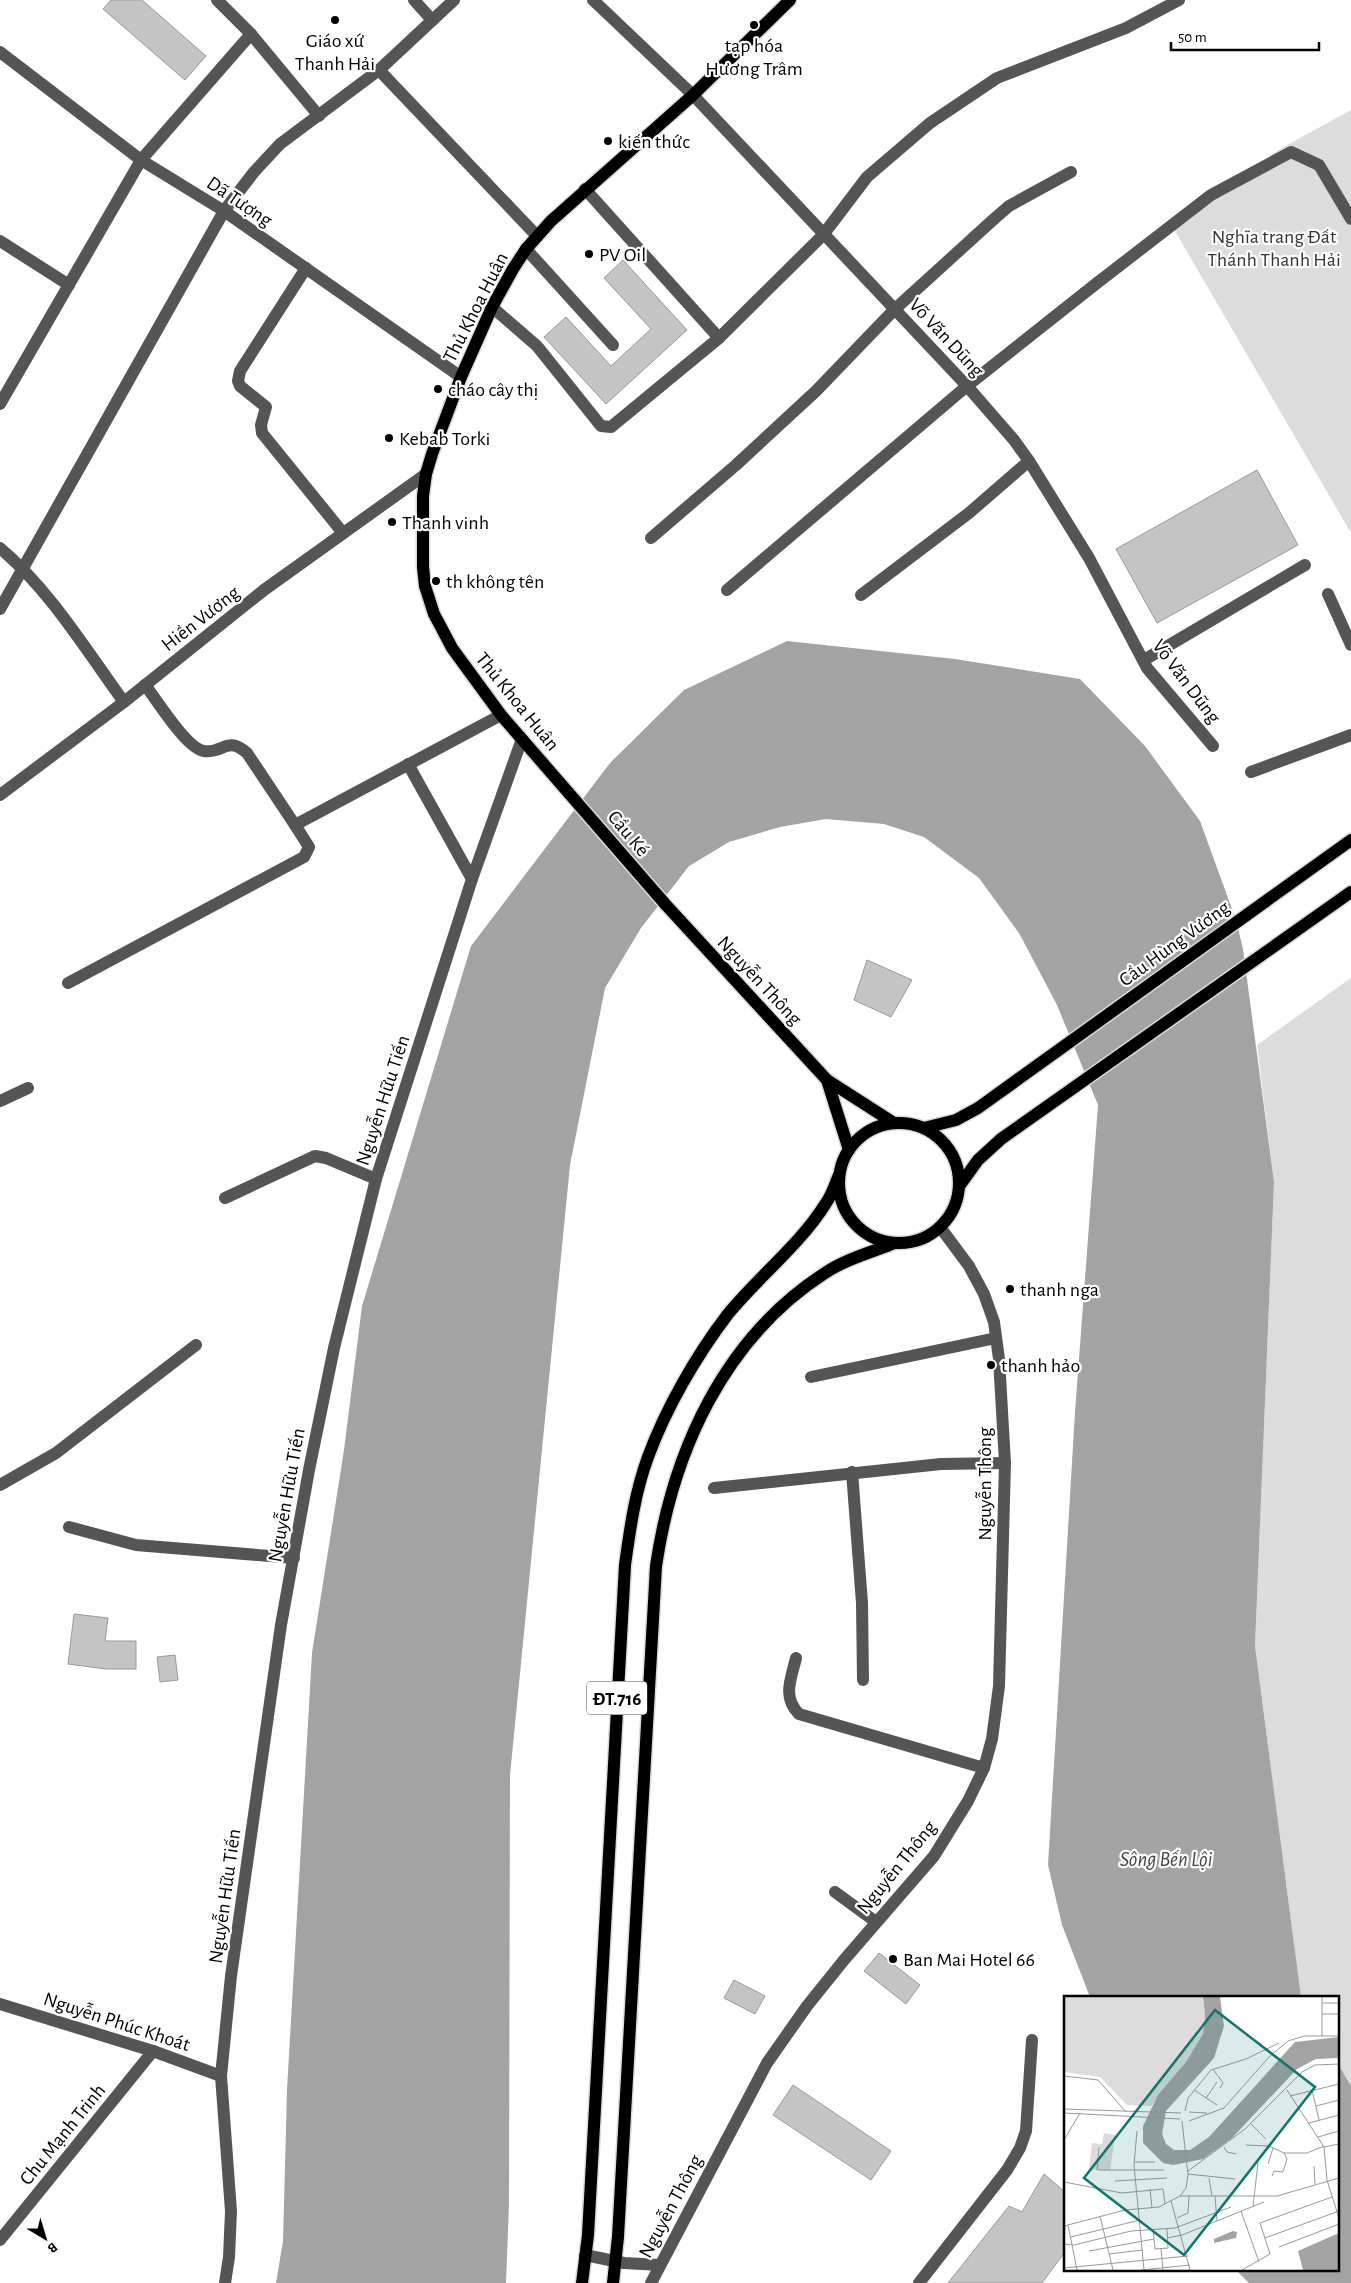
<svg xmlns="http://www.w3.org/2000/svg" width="1351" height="2283" viewBox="0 0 1351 2283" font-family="'Alegreya Sans',sans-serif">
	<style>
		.green { fill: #dcdcdc }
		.water { fill: #a3a3a3 }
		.building { fill: #c4c4c4; stroke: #999 }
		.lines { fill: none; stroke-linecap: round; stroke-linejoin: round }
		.major-casing { stroke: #dbdbdb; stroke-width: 15 }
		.minor { stroke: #555; stroke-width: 12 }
		.major { stroke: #000; stroke-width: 12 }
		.poi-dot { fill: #000; stroke: #fff; stroke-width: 2 }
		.labels { text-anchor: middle; stroke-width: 4.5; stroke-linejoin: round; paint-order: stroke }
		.shield { fill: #fff; stroke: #4c4c4c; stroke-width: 1 }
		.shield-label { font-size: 19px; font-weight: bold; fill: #000 }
		.poi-label { font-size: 20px; fill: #000; stroke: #fff; text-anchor: start }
		.street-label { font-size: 20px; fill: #000; stroke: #fff }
		.park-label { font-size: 20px; fill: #333; stroke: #fff }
		.water-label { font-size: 21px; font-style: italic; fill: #444; stroke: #fff }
		.inset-road { fill: none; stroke: #999; stroke-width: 1 }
		.view { fill: #0f766e; fill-opacity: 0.15; stroke: #0f766e; stroke-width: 2.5 }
		.inset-edge { fill: none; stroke: #000; stroke-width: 2.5 }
	</style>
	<rect width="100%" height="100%" fill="#fff"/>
	<g class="green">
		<path d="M1351,110V533L1172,226L1280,149Z"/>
		<path d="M1351,978V2086L1337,2062V1997H1301L1255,1646L1274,1182L1257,1045Z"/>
	</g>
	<g class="water">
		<path d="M787,641L955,659L1080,679L1145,746L1200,821L1236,920L1243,949L1274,1182L1255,1646L1301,1997H1090L1062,1925L1048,1865L1075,1412L1098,1105L1057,1005L1019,933L979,878L924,837L884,824L826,819L780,827L729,842L689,866L641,928L605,988L570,1165L510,1775L509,2204L506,2283H276L283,2241L287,2090L312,1653L344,1450L362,1306L471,946L610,763L684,690Z"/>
		<path d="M1337,2062L1351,2086V2283H1249L1235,2269H1337Z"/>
	</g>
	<g class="building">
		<path d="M111,0H142L206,56L185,80L103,9Z"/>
		<path d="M623,260L687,330L606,404L544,337L566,317L611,366L651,329L604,278Z"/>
		<path d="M1257,470L1298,545L1157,623L1116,549Z"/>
		<path d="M867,960L912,980L891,1017L854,1000Z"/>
		<path d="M74,1614L108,1618L105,1641H136V1669H106L68,1664Z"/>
		<path d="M175,1655L178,1680L160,1682L157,1657Z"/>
		<path d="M879,1953L920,1985L906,2004L864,1971Z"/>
		<path d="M734,1980L765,1996L755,2014L724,1998Z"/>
		<path d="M793,2085L891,2151L871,2180L773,2115Z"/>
		<path d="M1044,2174L1065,2192V2252L1042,2283H948L1009,2206L1022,2212Z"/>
	</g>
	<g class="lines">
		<defs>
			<g id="major">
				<path d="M790,0L693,95L551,221L526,249L513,269L492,307L461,377L432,454L426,474L423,496V567L425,586L434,614L442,629L452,648L501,715L666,905L827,1080L894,1123"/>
				<path d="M827,1080L849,1150"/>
				<circle cx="899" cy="1183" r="60"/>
				<path d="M924,1128L956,1120L978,1108L1351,840"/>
				<path d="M960,1185L978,1160L1001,1139L1351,892"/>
				<path d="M582,2283L588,2235L625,1565C630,1529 635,1492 648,1457C666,1408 696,1356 728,1314C759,1276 800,1245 826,1203C832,1195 835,1184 839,1175"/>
				<path d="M613,2283L618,2237L656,1566C673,1451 724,1338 825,1273C846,1259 872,1252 895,1243"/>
			</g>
		</defs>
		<use href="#major" class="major-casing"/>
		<g class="minor">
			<path d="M217,0L251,34L319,116"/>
			<path d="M414,0L432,20"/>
			<path d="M593,0L693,95L967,386L1014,440L1029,461L1089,558L1147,668L1213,746"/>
			<path d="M0,52L141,160L224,211L461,377"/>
			<path d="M379,70L537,236"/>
			<path d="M585,189L719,338"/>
			<path d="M0,241L69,285"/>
			<path d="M526,249L613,345"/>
			<path d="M306,268L240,371L238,381L240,386L266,407L261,425L262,433L343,533"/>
			<path d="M492,307L537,346L601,426L611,427L719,338L823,235L867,177L930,123L997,78L1126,28L1179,0"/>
			<path d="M0,404L141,160L251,34"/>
			<path d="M651,538L736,465L816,391L895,309L994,219L1009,206L1071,172"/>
			<path d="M0,548C50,590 86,650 124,702"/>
			<path d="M727,590L967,386L1097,283L1211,195L1291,152L1319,165L1351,219"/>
			<path d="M1328,594L1351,645"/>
			<path d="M861,595L969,513L1029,461"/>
			<path d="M0,609L224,211L254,172L280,144L379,70L454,0"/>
			<path d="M1144,660L1305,565"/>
			<path d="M145,685C157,700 186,748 204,751C223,754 227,735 247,753L295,825"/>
			<path d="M408,764L472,879"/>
			<path d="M1251,772L1351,735"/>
			<path d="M0,795L124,702L264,590L426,474"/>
			<path d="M68,983L304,857L309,847L295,825L501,715"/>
			<path d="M0,1101L28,1088"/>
			<path d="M225,1198L315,1156L326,1158L376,1179"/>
			<path d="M811,1377L996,1338"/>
			<path d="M852,1472L862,1603L863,1680"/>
			<path d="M0,1485L56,1453L196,1345"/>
			<path d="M714,1488L941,1464L1005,1463"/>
			<path d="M69,1527L136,1545L294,1558"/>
			<path d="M796,1658C791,1679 782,1697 799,1714L984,1768"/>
			<path d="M835,1892L876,1922"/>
			<path d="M0,2004L153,2051L221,2076"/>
			<path d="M0,2240L153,2051"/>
			<path d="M585,2255L624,2263L660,2265"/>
			<path d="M225,2283L229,2257L231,2211L221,2076L231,1976L281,1625L309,1470L334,1348L376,1179L472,879L522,739"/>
			<path d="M651,2283L767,2063L807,2006L844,1960L934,1856L968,1801L984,1768L992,1739L999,1686L1005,1463L999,1359L994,1322L984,1294L969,1266L940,1227"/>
			<path d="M919,2283L1007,2170L1020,2148L1026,2131L1032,2040"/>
		</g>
		<use href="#major" class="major"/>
	</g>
	<g class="poi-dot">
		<circle cx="335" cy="20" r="5"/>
		<circle cx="754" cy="25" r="5"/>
		<circle cx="608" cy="141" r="5"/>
		<circle cx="589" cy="254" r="5"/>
		<circle cx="438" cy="389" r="5"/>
		<circle cx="389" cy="438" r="5"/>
		<circle cx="392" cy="522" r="5"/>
		<circle cx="436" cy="581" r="5"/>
		<circle cx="1010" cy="1289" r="5"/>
		<circle cx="991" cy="1365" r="5"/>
		<circle cx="893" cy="1959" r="5"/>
	</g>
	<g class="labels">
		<rect class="shield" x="587" y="1681.5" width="60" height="33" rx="4"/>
		<g class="shield-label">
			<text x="617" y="1705">ĐT.716</text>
		</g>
		<g class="poi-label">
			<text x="335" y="47" text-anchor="middle">Giáo xứ<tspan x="335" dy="23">Thanh Hải</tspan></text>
			<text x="754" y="52" text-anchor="middle">tạp hóa<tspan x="754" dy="23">Hương Trâm</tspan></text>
			<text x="618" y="148">kiến thức</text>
			<text x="599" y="261">PV Oil</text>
			<text x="448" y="396">cháo cây thị</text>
			<text x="399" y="445">Kebab Torki</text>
			<text x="402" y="529">Thanh vinh</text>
			<text x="446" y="588">th không tên</text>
			<text x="1020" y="1296">thanh nga</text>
			<text x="1001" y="1372">thanh hảo</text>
			<text x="903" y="1966">Ban Mai Hotel 66</text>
		</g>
		<g class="street-label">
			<text transform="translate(240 201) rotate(34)" y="7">Dã Tượng</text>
			<text transform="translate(475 307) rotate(-63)" y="7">Thủ Khoa Huân</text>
			<text transform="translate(947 337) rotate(47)" y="7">Võ Văn Dũng</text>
			<text transform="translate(200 618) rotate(-38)" y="7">Hiền Vương</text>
			<text transform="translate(1187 681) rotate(53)" y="7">Võ Văn Dũng</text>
			<text transform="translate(518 701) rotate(51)" y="7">Thủ Khoa Huân</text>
			<text transform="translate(629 833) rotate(50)" y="7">Cầu Ké</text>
			<text transform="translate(1174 943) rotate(-36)" y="7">Cầu Hùng Vương</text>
			<text transform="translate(760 980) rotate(47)" y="7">Nguyễn Thông</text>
			<text transform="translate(382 1100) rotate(-72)" y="7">Nguyễn Hữu Tiến</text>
			<text transform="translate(984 1484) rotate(-90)" y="7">Nguyễn Thông</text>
			<text transform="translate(286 1495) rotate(-80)" y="7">Nguyễn Hữu Tiến</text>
			<text transform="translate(896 1867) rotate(-51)" y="7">Nguyễn Thông</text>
			<text transform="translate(224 1896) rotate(-82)" y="7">Nguyễn Hữu Tiến</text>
			<text transform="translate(117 2021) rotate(18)" y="7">Nguyễn Phúc Khoát</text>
			<text transform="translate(62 2134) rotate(-51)" y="7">Chu Mạnh Trinh</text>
			<text transform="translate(670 2206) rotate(-62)" y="7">Nguyễn Thông</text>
		</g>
		<g class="park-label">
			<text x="1274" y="243">Nghĩa trang Đất<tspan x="1274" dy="23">Thánh Thanh Hải</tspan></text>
		</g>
		<g class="water-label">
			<text x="1166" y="1866">Sông Bến Lội</text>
		</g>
	</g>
	<g transform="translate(1064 1996)">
		<rect width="275" height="275" fill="#fff"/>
		<path d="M0,1H139L141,19L139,38L122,66L87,110L63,109L36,81L0,76ZM40,137L51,139L46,175L25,173L28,147L38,148Z" fill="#dcdcdc"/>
		<path d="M139,1H156L160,30L150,62L102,115L98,138L102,148L110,154H126L145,141L231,46L275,41V62L252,63L233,73L168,142L139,163L109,169L99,167L79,147V130L94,99L122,66L139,38L141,19ZM169,235L173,236L172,242L150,247V243ZM275,237V274H239L234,255Z" fill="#a3a3a3"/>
		<path class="inset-road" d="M258,1V40M258,7H275M258,18H275M149,73L159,87L156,92M0,80L34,84L62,116M130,94L153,109M223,94L260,151L263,184L275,222M248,94L255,124M226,100L275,88M142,102L153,86M252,110L275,104M0,113L117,117M121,115L124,102L147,74L182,63L215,47M125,116L143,117M0,117L116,123M125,125L160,112L205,61L224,45L240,40H275M245,127L275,119M187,128L202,143M73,135L70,169L80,274M254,141L275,135M0,144L16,117M182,149L205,150L220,157H243L260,150M35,151L33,174H100M160,151L163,156L172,158M260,151L275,148M70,166H91M204,168L209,152M250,170L251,188M124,175L181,133L238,76L251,69L275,68M124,178L171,183M208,180L210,175L219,176L223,163L220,157M145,182L148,200M51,185L103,182M0,186L58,197L99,193L101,208M86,193L88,212M116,200H213L275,182M151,200L153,225M107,205L126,274M189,210L194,167M177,215L195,266M36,220L49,274M113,222L124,217L125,200M4,229L13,274M0,230L61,214L95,211L116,200L122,192L124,179L118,125M89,233L91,253L104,252L103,232M7,241L76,224M103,242L118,239L200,206M201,242L275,215M0,248L10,249L67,235L111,232L167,211M215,251L275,228M97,253L99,274M25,255L90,243M45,258L79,254M0,272L124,260M77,274L126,269M178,274L206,258L196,227L268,201"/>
		<path class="view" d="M151,14L251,91L120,259L20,182Z"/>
		<rect width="275" height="275" class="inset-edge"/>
	</g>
	<g transform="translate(45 2238) rotate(142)" stroke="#ffffff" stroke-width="4" paint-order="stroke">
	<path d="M0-4L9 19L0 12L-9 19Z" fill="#000000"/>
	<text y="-8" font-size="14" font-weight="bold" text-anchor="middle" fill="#000000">B</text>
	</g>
	<path d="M1171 42v8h148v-8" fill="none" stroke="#000000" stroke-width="2.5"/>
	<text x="1178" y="42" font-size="15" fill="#000000" stroke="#ffffff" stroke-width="4" paint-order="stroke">50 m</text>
</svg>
